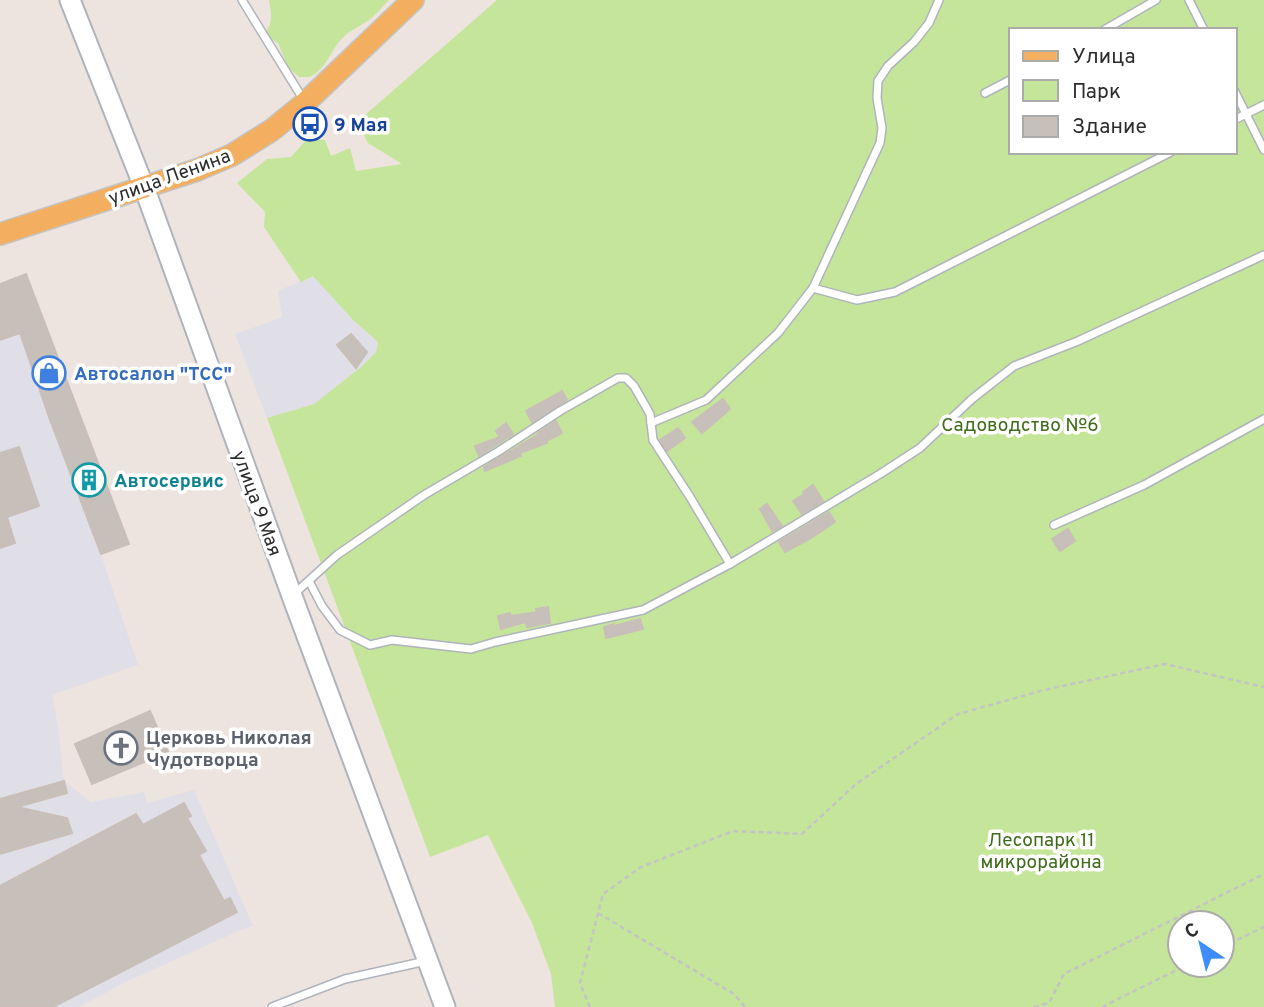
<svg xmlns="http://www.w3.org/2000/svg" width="1264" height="1007" viewBox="0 0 1264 1007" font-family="Overpass,sans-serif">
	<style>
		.industrial { fill: #e0dfe7 }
		.green { fill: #c5e59b; fill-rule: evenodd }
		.building { fill: #c6bfba; stroke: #cabfb8; stroke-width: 2 }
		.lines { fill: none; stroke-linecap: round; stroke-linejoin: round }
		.lane-casing { stroke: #afb4bc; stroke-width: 10 }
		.secondary-casing { stroke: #afb4bc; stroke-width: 23 }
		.primary-casing { stroke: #c4c4c4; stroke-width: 24 }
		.path { stroke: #c4c4c4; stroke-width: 2.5; stroke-dasharray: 5 3.5; stroke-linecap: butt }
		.lane { stroke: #fff; stroke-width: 7 }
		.secondary { stroke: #fff; stroke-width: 19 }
		.primary { stroke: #f3af5f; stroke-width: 21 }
		.labels { text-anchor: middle; stroke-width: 7; stroke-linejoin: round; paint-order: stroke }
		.transit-label { font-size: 19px; font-weight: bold; fill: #164399; stroke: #fff; text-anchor: start }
		.street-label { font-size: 19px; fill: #2c2c2c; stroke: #fff }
		.shop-label { font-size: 19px; font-weight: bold; fill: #366cbe; stroke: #fff; text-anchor: start }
		.park-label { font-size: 19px; fill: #3e6c1a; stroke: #fff }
		.culture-label { font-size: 19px; font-weight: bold; fill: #0d838f; stroke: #fff; text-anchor: start }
		.worship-label { font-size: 19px; font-weight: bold; fill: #5b616d; stroke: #fff; text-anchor: start }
	</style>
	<rect width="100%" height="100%" fill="#eee4df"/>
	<g class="industrial">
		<path d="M313,275L353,320L378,342L376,352L361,367L314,404L267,418L235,334L282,317L278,291Z"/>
		<path d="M20,333L49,417L77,407L129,544L101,555L138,665L52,695L58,726L64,781L91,802L144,792L147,803L194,790L253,926L241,930L128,981L79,1007H0V340Z"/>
	</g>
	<g class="green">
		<path d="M269,0H389C382,7 377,14 369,20C358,28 347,31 338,43C330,54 326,66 315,74C309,78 306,77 299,77L288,67L278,43L273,40L265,33C274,22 271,13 269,0Z"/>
		<path d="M497,0H1264V1007H555L551,974L532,923L488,835L430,857L267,418L314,404L361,367L376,352L378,342L353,320L313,276L301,282L264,227L265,212L237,183L267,159L291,157L307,139L325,140L331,156L350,148L356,171L402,164L368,143L357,122ZM1010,30H1234V152H1010ZM1180,923H1222V965H1180Z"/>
	</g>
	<g class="building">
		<path d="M26,274L129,544L101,554L49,417L20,333L0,340V284Z"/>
		<path d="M351,334L367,352L356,368L337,345Z"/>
		<path d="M562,391L567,400L532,422L526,411Z"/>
		<path d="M723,399L730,409L702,433L692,422Z"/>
		<path d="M556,421L562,433L546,441L547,443L520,453L521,456L485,471L484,467L539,434L538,433Z"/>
		<path d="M506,423L513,434L479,456L475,446L500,437L496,431Z"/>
		<path d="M678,428L685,438L667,451L660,440Z"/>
		<path d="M19,447L39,506L7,517L15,543L0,548V453Z"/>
		<path d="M813,485L823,501L802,514L793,501L804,494L803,492Z"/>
		<path d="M767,504L782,526L772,531L760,509Z"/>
		<path d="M829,512L835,522L808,540L785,552L779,542Z"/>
		<path d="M1068,529L1075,541L1060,551L1052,539Z"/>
		<path d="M548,607L550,623L527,627L526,622L501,629L498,616L510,613L511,616L537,612L536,609Z"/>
		<path d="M640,619L643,629L606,638L604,627L614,624V626Z"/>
		<path d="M150,711L168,752L92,784L75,744Z"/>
		<path d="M64,781L67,793L17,807L67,818L72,833L0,854V799Z"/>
		<path d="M184,803L191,816L187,818L206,851L199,855L224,901L230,898L237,912L53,1007H0V886L136,814L143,825Z"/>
	</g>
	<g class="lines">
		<defs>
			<g id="lane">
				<path d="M242,0L303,99"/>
				<path d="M1189,0L1204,30"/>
				<path d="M1104,30L1156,0"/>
				<path d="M1234,90L1264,150"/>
				<path d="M985,93L1010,80"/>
				<path d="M1234,120L1264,105"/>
				<path d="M813,288L857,300L895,292L1171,152"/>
				<path d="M651,423L706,400L778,333L813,288L880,143L882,128L877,98L878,81L888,66L914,42L929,23L939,0"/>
				<path d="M1054,525L1144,485L1264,419"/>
				<path d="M309,581L322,606L340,630L370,645L392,640L471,649L495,642L643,610L730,564"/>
				<path d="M293,595L337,555L424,495L499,451L560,411L618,378H626L634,386L650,414L653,440L690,497L730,564L880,474L920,448L972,399L1014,366L1078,341L1264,255"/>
				<path d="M272,1007L345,979L426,961"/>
			</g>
			<path id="secondary" d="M70,0L144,187L292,596L445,1007"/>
			<path id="primary" d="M0,234L197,170L232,155L272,130L305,103L413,0"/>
		</defs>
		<use href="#lane" class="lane-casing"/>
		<use href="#secondary" class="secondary-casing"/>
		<use href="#primary" class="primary-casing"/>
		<g class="path">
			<path d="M598,913L734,994L745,1007"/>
			<path d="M1222,947L1264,927"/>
			<path d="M590,1007L580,983L603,894L641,867L733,831L802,834L856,784L958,714L1044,690L1165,664L1264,687"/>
			<path d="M1034,1007L1049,1003L1064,974L1264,874"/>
			<path d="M1102,1007L1187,965"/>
		</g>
		<use href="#lane" class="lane"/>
		<use href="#secondary" class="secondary"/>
		<use href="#primary" class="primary"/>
	</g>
	<defs>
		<symbol id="bus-ring" viewBox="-11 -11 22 22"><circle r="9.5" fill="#fff" stroke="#1a4fb4" stroke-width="1.5"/><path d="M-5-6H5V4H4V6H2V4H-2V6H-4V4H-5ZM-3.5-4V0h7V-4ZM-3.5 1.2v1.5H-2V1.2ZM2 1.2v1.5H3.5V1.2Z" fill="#1a4fb4"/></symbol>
		<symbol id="shop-ring" viewBox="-11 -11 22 22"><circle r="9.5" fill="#fff" stroke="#3f7fe0" stroke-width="1.5"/><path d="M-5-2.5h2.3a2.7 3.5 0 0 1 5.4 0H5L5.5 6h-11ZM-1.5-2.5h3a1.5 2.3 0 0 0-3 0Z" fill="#3f7fe0"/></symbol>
		<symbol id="building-ring" viewBox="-11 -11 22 22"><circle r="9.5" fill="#fff" stroke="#0f9aa8" stroke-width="1.5"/><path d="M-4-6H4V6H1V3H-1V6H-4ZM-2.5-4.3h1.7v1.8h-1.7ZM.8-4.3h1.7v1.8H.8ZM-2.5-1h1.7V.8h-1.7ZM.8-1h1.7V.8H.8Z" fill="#0f9aa8"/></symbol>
		<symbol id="church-ring" viewBox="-11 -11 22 22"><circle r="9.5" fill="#fff" stroke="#6b7280" stroke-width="1.5"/><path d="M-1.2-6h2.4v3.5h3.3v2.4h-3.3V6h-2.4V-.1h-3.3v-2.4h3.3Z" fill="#6b7280"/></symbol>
	</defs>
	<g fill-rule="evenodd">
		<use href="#bus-ring" x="291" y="105" width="38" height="38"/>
		<use href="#shop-ring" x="30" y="354" width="38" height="38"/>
		<use href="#building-ring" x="70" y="461" width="38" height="38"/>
		<use href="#church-ring" x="102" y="729" width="38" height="38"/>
	</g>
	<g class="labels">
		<g class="transit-label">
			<text x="334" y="131">9 Мая</text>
		</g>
		<g class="street-label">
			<text transform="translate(169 176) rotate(-20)" y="7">улица Ленина</text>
			<text transform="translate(258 503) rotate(70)" y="7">улица 9 Мая</text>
		</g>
		<g class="shop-label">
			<text x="74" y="380">Автосалон "ТСС"</text>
		</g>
		<g class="park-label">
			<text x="1020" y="431">Садоводство №6</text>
			<text x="1041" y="846">Лесопарк 11<tspan x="1041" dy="22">микрорайона</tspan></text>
		</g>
		<g class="culture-label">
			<text x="114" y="487">Автосервис</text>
		</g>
		<g class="worship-label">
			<text x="146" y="744">Церковь Николая<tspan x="146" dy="22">Чудотворца</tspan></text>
		</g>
	</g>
	<rect x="1009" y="28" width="228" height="126" fill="#ffffff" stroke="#ababab" stroke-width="2"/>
	<rect x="1023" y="51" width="35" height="10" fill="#f3af5f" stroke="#ababab" stroke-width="2"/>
	<text x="1072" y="63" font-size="21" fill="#2c2c2c">Улица</text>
	<rect x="1023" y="80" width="35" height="21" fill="#c5e59b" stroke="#ababab" stroke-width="2"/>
	<text x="1072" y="98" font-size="21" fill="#2c2c2c">Парк</text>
	<rect x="1023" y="116" width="35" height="21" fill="#c6bfba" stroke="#ababab" stroke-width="2"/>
	<text x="1072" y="133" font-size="21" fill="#2c2c2c">Здание</text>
	<g transform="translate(1201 944) rotate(325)"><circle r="33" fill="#ffffff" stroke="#ababab" stroke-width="2"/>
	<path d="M0-5L12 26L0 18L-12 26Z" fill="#3e8dfc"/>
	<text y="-10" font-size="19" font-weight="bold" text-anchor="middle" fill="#2c2c2c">С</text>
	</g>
</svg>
